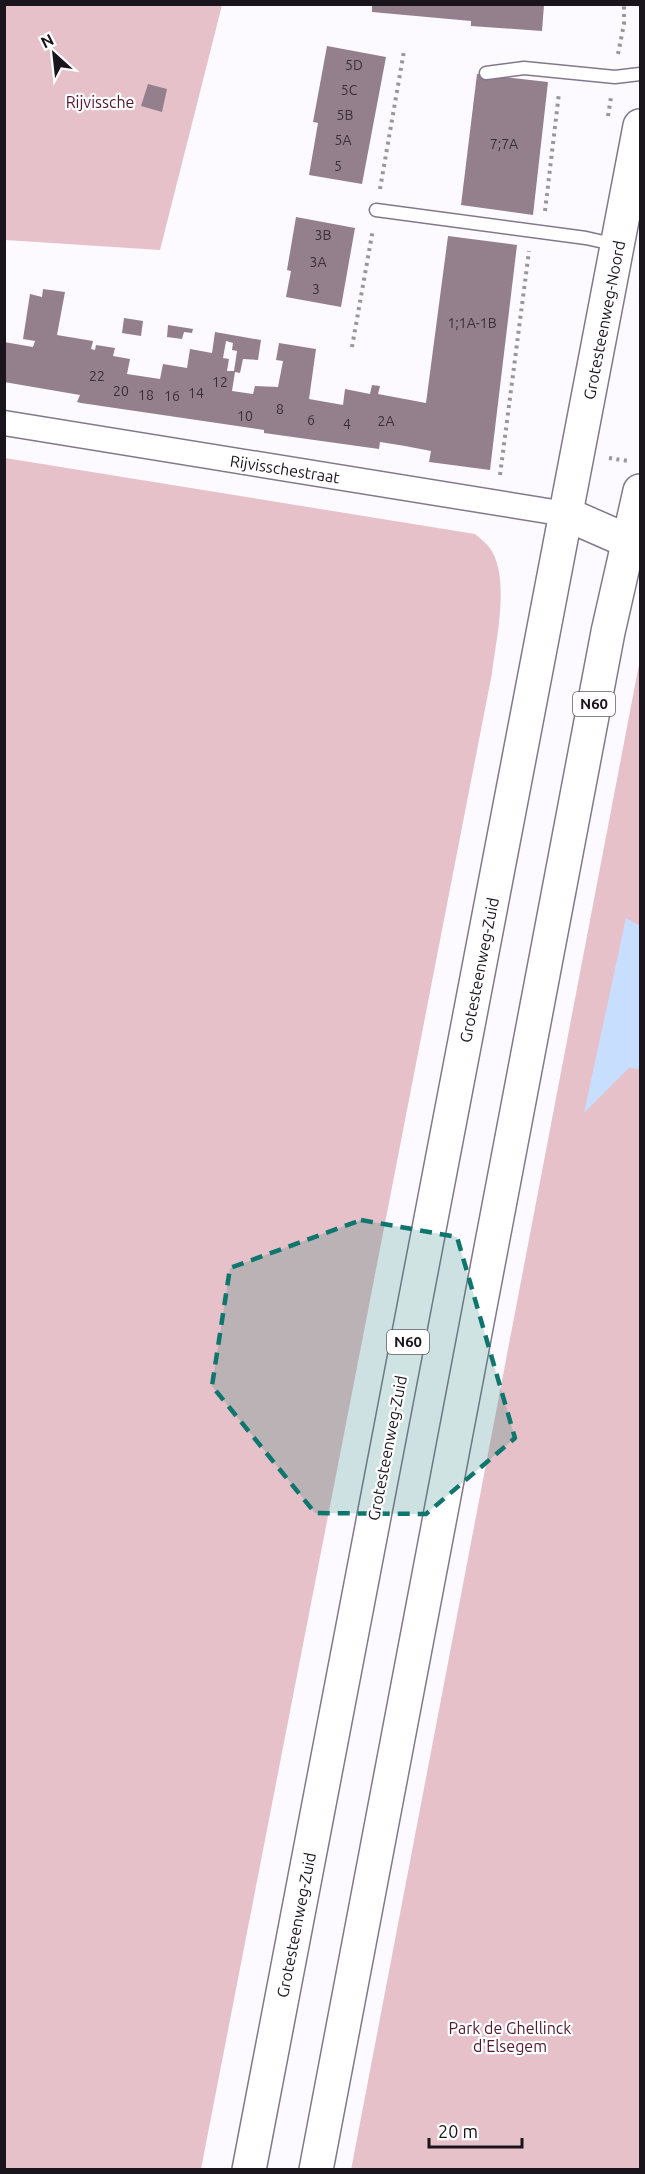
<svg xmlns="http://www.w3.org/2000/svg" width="645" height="2174" viewBox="0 0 645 2174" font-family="Ubuntu,sans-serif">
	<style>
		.green { fill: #e7c1c9 }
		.water { fill: #c8defe }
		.building { fill: #947f8d; fill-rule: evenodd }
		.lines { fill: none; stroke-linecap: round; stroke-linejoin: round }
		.lane-casing { stroke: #83788b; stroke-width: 15 }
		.street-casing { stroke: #83788b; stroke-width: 27 }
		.secondary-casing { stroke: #83788b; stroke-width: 36 }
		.highway-casing { stroke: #83788b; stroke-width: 36 }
		.path { stroke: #99959b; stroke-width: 4; stroke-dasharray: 3 4.5; stroke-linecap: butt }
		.lane { stroke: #fff; stroke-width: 12 }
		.street { stroke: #fff; stroke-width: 24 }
		.secondary { stroke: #fff; stroke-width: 33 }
		.highway { stroke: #fff; stroke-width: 33 }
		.marked { fill: #0f766e; fill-opacity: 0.2; stroke: #0f766e; stroke-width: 4.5; stroke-dasharray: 12 8; stroke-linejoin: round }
		.labels { text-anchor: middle; stroke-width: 4.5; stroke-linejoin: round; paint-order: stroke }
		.number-label { font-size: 14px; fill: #383039 }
		.shield { fill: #fff; stroke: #5f5b61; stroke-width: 1.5 }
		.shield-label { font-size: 15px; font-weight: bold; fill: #1a151d }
		.park-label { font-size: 16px; fill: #55172c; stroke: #fff }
		.street-label { font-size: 16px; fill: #1a151d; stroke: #fff }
	</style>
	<rect width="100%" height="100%" fill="#fdfaff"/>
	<g class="green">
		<path d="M4,5H222L160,250L5,240Z"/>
		<path d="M5,458L475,534C480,538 485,542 489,547C511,575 496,640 492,673L201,2169H5Z"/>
		<path d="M640,659V2169L351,2170Z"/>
	</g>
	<path class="water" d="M626,918L640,926V1069L629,1068L584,1113Z"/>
	<g class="building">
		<path d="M372,5H544L542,31L471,26V21L372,12Z"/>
		<path d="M327,46L386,57L362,184L309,175L318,123L313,122Z"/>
		<path d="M477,74L548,82L533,215L461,205Z"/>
		<path d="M148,84L167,89L162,112L141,106Z"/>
		<path d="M296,217L355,228L341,307L286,297L291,271L287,270Z"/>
		<path d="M448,236L517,245L490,470L429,462L431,451L405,446L380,442L379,449L264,433V430L81,403L77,402L80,395L4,382V342L33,347L35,341L23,339L30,294L42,297L43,289L65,292L57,335L93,341L91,349L95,350L96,345L115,348L113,356L130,359L127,374L160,379L163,364L187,368L190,349L212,353L215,332L261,340L258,360L243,359L240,373L235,372L232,391L253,394L255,386L278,387L283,361L276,360L279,343L316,349L309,399L343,405L345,389L370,394L372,385L380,386L378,394L426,403ZM226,341L233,343L232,350L237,351L234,371H227L229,359L223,358Z"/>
		<path d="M124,318L143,321L141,336L122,333Z"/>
		<path d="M168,325L193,329L192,333L184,332L182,339L167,337Z"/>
	</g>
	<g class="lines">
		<defs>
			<g id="lane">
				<path d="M486,73L524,68L615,77L640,74"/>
				<path d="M376,210L586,238L617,245"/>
			</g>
			<path id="street" d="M4,423L566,514"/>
			<path id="secondary" d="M566,514L630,542L640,543"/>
			<g id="highway">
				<path d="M249,2170L640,126"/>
				<path d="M316,2170L608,632L640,491"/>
			</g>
		</defs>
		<use href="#lane" class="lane-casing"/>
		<use href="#street" class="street-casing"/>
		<use href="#secondary" class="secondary-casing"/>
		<use href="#highway" class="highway-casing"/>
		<g class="path">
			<path d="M618,54L624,24V4"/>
			<path d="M608,116L611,97"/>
			<path d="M380,189L404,51"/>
			<path d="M545,211L559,93"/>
			<path d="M352,347L373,229"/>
			<path d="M609,458L628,461"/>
			<path d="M500,475L529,251"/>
		</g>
		<use href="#lane" class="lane"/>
		<use href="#street" class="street"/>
		<use href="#secondary" class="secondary"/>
		<use href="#highway" class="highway"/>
	</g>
	<path class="marked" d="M361,1220L457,1237L515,1438L426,1514L315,1513L212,1386L230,1268Z"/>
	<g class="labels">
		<g class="number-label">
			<text x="354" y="70">5D</text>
			<text x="349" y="95">5C</text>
			<text x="345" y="120">5B</text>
			<text x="343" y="145">5A</text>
			<text x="504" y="149">7;7A</text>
			<text x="338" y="171">5</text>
			<text x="323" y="240">3B</text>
			<text x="318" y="267">3A</text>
			<text x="316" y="294">3</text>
			<text x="472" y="328">1;1A-1B</text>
			<text x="97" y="381">22</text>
			<text x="220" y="387">12</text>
			<text x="121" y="396">20</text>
			<text x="196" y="398">14</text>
			<text x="146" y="400">18</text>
			<text x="172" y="401">16</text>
			<text x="280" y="414">8</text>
			<text x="245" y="421">10</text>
			<text x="311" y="425">6</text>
			<text x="386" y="426">2A</text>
			<text x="347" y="429">4</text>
		</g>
		<g class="shield">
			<rect x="573" y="692" width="42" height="24" rx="4.5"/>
			<rect x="387" y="1330" width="42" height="24" rx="4.5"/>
		</g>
		<g class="shield-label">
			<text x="594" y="709">N60</text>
			<text x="408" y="1347">N60</text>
		</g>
		<g class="park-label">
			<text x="100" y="108">Rijvissche</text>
			<text x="510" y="2034">Park de Ghellinck<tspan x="510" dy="18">d'Elsegem</tspan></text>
		</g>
		<g class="street-label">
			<text transform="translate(604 320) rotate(-79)" y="6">Grotesteenweg-Noord</text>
			<text transform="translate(285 469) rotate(9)" y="6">Rijvisschestraat</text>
			<text transform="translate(479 970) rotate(-79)" y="6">Grotesteenweg-Zuid</text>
			<text transform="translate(387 1448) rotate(-79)" y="6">Grotesteenweg-Zuid</text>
			<text transform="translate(296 1925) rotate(-79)" y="6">Grotesteenweg-Zuid</text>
		</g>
	</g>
	<rect width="645" height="2174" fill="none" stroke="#1a151d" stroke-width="12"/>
	<g transform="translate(54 54) rotate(333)" stroke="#ffffff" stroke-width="4.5" paint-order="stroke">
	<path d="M0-4.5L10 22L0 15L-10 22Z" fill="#1a151d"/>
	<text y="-9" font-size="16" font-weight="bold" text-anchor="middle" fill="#1a151d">N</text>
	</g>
	<path d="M429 2138v9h93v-9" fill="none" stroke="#1a151d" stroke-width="3"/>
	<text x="438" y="2138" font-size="18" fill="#1a151d" stroke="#ffffff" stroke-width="4.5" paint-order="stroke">20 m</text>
</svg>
